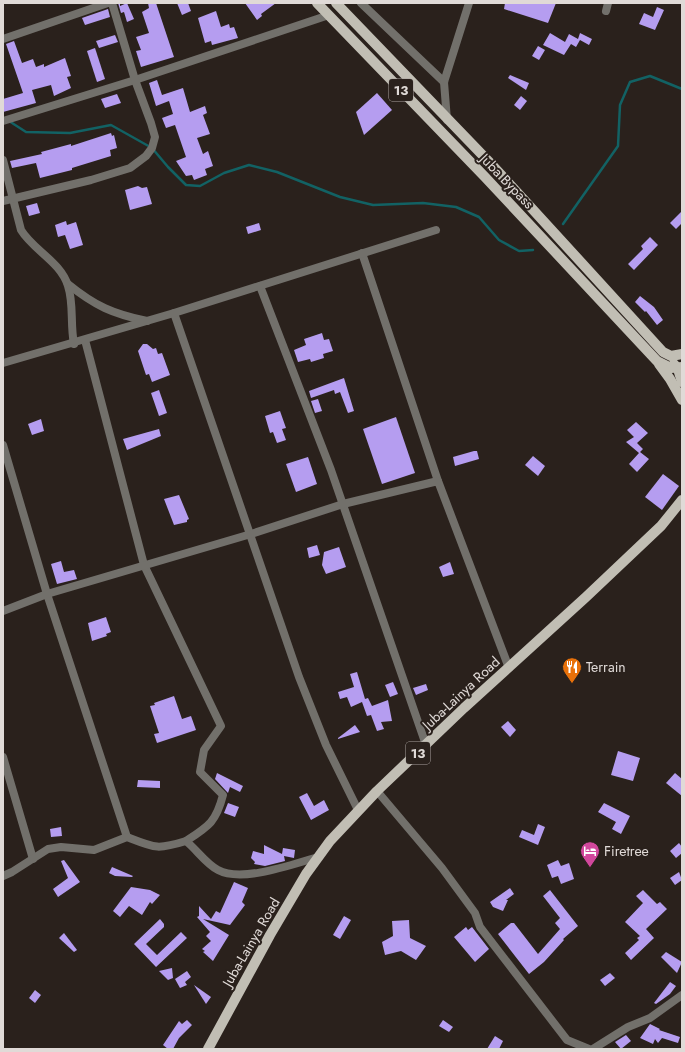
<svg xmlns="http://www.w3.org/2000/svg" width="685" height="1052" viewBox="0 0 685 1052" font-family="Jost,sans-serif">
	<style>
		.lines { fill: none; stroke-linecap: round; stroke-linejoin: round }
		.stream { stroke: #126264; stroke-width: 2.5 }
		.building { fill: #b59df0 }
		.minor { stroke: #72706b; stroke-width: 8 }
		.primary { stroke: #c1beb4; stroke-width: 10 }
		.labels { text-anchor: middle; stroke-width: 4; stroke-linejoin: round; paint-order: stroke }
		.shield { fill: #2a211c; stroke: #a9a29f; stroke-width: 1 }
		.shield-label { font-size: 13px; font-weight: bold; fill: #e0dad7 }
		.street-label { font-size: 14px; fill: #e0dad7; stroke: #2a211c }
		.poi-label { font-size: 14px; fill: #e0dad7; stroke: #2a211c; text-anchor: start }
	</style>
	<rect width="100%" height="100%" fill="#2a211c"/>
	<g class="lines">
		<g class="stream">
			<path d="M9,121L26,132L70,133L111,125L152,148L168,167L186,185L200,186L224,173L249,165L277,172L340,197L373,205L423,203L456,207L479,217L499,240L519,251L533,250"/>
			<path d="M563,224L618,146L620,105L630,82L650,76L682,89"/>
		</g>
	</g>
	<g class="building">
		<path d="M118,3H120V6L127,3L134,19L127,22L124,12L121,13Z"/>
		<path d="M148,3H156L174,57L141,67L136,51L141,50L136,37L149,33L142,12L149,8Z"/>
		<path d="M177,3H188L191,11L182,15Z"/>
		<path d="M245,3H276L261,14L262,16L257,20Z"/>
		<path d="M505,3H556L548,23L504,9Z"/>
		<path d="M657,7L664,10L655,30L639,24L644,13L653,17Z"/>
		<path d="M108,9L110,17L85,25L82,18Z"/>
		<path d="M216,11L221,27L229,24L230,28L234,27L238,38L212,45L211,41L205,43L198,18Z"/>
		<path d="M550,33L565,42L569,34L578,39L580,33L592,39L589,45L580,40L576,47L571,44L564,55L543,45Z"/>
		<path d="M115,35L118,42L99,48L96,41Z"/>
		<path d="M14,41L22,63L33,59L36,67L44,64V67L65,58L71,76L67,77L71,88L54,96L51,85L32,90L36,103L3,112V99L23,93L6,44Z"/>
		<path d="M538,46L545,50L539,60L532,56Z"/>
		<path d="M95,48L105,79L97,82L87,51Z"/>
		<path d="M510,75L529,83L526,90L508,78Z"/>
		<path d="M157,80L162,95L183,88L190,112L205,106L207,113L203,115L210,134L197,138L203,154L208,151L213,166L205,169L207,175L194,180L192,175L186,176L176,161L186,157L175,125L166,128L162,118L173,114L169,101L156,106L149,83Z"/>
		<path d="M377,93L392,110L364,135L356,112Z"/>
		<path d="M117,94L121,103L105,108L101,99Z"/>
		<path d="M521,96L527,101L520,110L514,105Z"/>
		<path d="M111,133L112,136L114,135L117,148L110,150L111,156L72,168V170L40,178L36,163L12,168L10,161L42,154L41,152L71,144V146Z"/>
		<path d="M138,186L142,188L147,187L152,204L130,210L125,190Z"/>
		<path d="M37,203L40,213L29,216L26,206Z"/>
		<path d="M682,211V223L676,229L670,223Z"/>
		<path d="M66,221L67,225L76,222L83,245L70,249L65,235L58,237L55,225Z"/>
		<path d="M259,223L261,230L248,234L246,227Z"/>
		<path d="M650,237L658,245L634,270L628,264L643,249L641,246Z"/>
		<path d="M640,296L654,307L663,320L657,325L646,311L645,312L635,302Z"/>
		<path d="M322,333L324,340L329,339L333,351L323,354L324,358L311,362L310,359L298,362L294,350L306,345L304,339Z"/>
		<path d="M143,344H147L153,349L156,348L158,354L162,353L170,375L152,382L149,374L146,375L138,351Z"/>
		<path d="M344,378L354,411L348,413L340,392L335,394L334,390L311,398L309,391Z"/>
		<path d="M159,390L167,413L159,416L151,393Z"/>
		<path d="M318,399L322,411L315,413L311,401Z"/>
		<path d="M280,411L286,428L282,429L286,440L277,443L273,432L270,433L265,416Z"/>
		<path d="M396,417L415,473L382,484L363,429Z"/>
		<path d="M41,419L44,431L32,435L28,424Z"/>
		<path d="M636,422L648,433L637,443L643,449L640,452L649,459L637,472L629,464L639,453L626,442L634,437L627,430Z"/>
		<path d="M159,429L161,436L127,450L123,439Z"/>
		<path d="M474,451H477L479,459L455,466L453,457Z"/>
		<path d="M533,456L545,466L538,476L525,465Z"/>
		<path d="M308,457L317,484L296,492L286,464Z"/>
		<path d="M663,474L679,486L662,510L645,497Z"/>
		<path d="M179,495L189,519L187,520V522L174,525L164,499Z"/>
		<path d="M317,545L320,555L309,558L307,548Z"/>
		<path d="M339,547L346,567L326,574L322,565L324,552Z"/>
		<path d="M61,561L64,572L74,570L77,579L57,584L51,564Z"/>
		<path d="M450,562L454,574L443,577L439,567Z"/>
		<path d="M106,617L111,632L106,634L107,636L92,641L88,623Z"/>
		<path d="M357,672L365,699L368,698L372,706L388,700L392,721L381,722L384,729L377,731L371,715L367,716L362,702L351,707L347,697L340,699L338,692L354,687L350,674Z"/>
		<path d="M393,682L398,694L390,697L385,685Z"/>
		<path d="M426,684L428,690L416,695L413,688Z"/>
		<path d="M174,696L182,719L191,716L196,730L157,743L154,734L159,733L150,706L155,705L154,703Z"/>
		<path d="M508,721L516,730L510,737L501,727Z"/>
		<path d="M355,725L360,732L338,739V738Z"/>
		<path d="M618,751L640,758L633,781L611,775Z"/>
		<path d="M217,773L243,786L240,792L230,787L228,793L215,779Z"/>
		<path d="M675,773L682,779V796L666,783Z"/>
		<path d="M138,780L160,781V788L137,787Z"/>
		<path d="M307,793L314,806L324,800L329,810L311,820L299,797Z"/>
		<path d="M228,803L239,807L235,817L224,813Z"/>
		<path d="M604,803L630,816L621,834L612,829L616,822L598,812Z"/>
		<path d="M538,824L545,827L538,845L519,837L522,830L534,835Z"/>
		<path d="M61,827L62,836L51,837L50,829Z"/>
		<path d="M679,843L682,847V853L676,858L670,851Z"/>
		<path d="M264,845L282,854L283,848L295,850L294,858L284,856L285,861L265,866L254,864L255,862L251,858L253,851L264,854Z"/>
		<path d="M64,860L80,882L58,897L53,889L68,878L61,861Z"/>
		<path d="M558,860L561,866L569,863L574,879L561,884L558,876L552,878L547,865Z"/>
		<path d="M112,867L133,876L132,877L115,876L109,873Z"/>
		<path d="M679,872L682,880L675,885L670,878Z"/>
		<path d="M234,882L248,888L242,902L245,905L230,925L203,919L229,935L213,961L203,952L205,951L202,949L211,941L206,936L210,932L197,917L199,916V906L211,919L216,911L220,913Z"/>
		<path d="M131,887L150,890L160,895L152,904L150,902L142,915L129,906L120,917L113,911Z"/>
		<path d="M510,888L514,894L506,900H508L503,911L493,907L490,902Z"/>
		<path d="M550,890L578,926L563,939L564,940L544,962L529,974L498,934L511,923H514L538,954L560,929L555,923L560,918L543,896Z"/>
		<path d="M643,890L657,904L660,902L667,909L646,929L654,938L631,960L625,953L639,940L637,938L640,936L625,922L643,903L636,896Z"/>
		<path d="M344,916L351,920L340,939L333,935Z"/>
		<path d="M160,919L164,924V927L146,944L157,955L181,932L187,938L156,967L134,944Z"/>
		<path d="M409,920L410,938L426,946L416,960L401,951L385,955L382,942L393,936L392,921Z"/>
		<path d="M466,927L468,930L472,927L489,949L475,962L454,937Z"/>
		<path d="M64,933L77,950L74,952L59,938Z"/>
		<path d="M666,952L682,962L677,973L661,957Z"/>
		<path d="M172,968L173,978L168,980L159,971Z"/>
		<path d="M187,971L191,977L185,982L187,985L180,988L175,979Z"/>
		<path d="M610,973L615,978L605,986L600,980Z"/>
		<path d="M670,982L676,986L670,994L656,1004L654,1003Z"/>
		<path d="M194,985L211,997L206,1004Z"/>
		<path d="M35,990L41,995L35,1003L29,998Z"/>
		<path d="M187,1020L192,1025L179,1038L173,1049H168L163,1045L179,1021L182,1024Z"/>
		<path d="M443,1020L453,1027L449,1032L439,1026Z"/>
		<path d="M650,1024L660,1029L659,1030L680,1037L678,1043L662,1038L658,1043L655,1039L653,1044L640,1038Z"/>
		<path d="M626,1035L631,1041L621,1049L615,1042Z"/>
		<path d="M495,1036L503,1041L499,1049H487Z"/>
	</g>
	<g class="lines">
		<g class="minor">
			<path d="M361,3L444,82"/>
			<path d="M606,11L608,3"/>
			<path d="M3,39L108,3"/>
			<path d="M447,120L444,82L469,3"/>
			<path d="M3,121L135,80L329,15"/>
			<path d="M3,160L21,230C33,250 61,262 68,286C74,304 70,324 74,344"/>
			<path d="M3,201L91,180L130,168L146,156L152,148L155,137L151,123L135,80L112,3"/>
			<path d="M362,253L438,481"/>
			<path d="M68,284C95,306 113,314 147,321"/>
			<path d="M260,286L331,470L426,745"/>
			<path d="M174,313L299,677L326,745L358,810"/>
			<path d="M85,340L144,565L221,726L204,750L200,772L223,795C216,822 209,826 186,841"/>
			<path d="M3,363L174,313L436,230"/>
			<path d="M3,445L47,594L127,837"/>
			<path d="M3,611L47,594L251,534L343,504L438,481L509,668"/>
			<path d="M3,757L33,859"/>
			<path d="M377,791L442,868L475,913L480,927L567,1040L589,1049"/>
			<path d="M3,876L12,872L48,849L61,847L94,850L127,837C155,848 157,850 186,841C197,850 206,864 218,870C242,883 293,864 318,857"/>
			<path d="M593,1049L628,1027L650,1018L682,995"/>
		</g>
		<g class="primary">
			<path d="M317,3L485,177L657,361L671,368L682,367"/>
			<path d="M336,3L494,167L663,352L671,356L682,354"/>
			<path d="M659,364L670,379L682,400"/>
			<path d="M674,364L678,369L682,382"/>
			<path d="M208,1049L270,935L306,874L330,841L377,791L464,708L586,597L661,526L682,500"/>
		</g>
	</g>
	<defs>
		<symbol id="restaurant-pin" viewBox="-11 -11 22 30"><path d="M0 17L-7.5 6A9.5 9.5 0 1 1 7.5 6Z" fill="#e8710a" stroke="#2a211c"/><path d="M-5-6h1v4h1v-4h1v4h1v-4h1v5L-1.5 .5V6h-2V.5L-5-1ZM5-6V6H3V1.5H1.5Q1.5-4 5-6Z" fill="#fff"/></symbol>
		<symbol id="hotel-pin" viewBox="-11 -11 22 30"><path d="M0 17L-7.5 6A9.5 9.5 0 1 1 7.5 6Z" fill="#d1479c" stroke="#2a211c"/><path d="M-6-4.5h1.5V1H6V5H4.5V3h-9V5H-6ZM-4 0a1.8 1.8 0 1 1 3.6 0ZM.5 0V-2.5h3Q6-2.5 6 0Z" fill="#fff"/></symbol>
	</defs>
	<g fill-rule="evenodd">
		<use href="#restaurant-pin" x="561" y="656" width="22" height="30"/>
		<use href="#hotel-pin" x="579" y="840" width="22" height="30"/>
	</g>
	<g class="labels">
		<g class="shield">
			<rect x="389" y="79" width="24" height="22" rx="3"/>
			<rect x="406" y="742" width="24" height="22" rx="3"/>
		</g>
		<g class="shield-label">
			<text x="401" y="95">13</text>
			<text x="418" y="758">13</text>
		</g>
		<g class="street-label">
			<text transform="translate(507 181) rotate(46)" y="5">Juba Bypass</text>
			<text transform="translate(461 693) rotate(-43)" y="5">Juba-Lainya Road</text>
			<text transform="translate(251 942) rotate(-60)" y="5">Juba-Lainya Road</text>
		</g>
		<g class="poi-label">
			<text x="586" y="672">Terrain</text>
			<text x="604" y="856">Firetree</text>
		</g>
	</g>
	<rect width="685" height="1052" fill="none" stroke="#e0dad7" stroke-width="8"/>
</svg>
